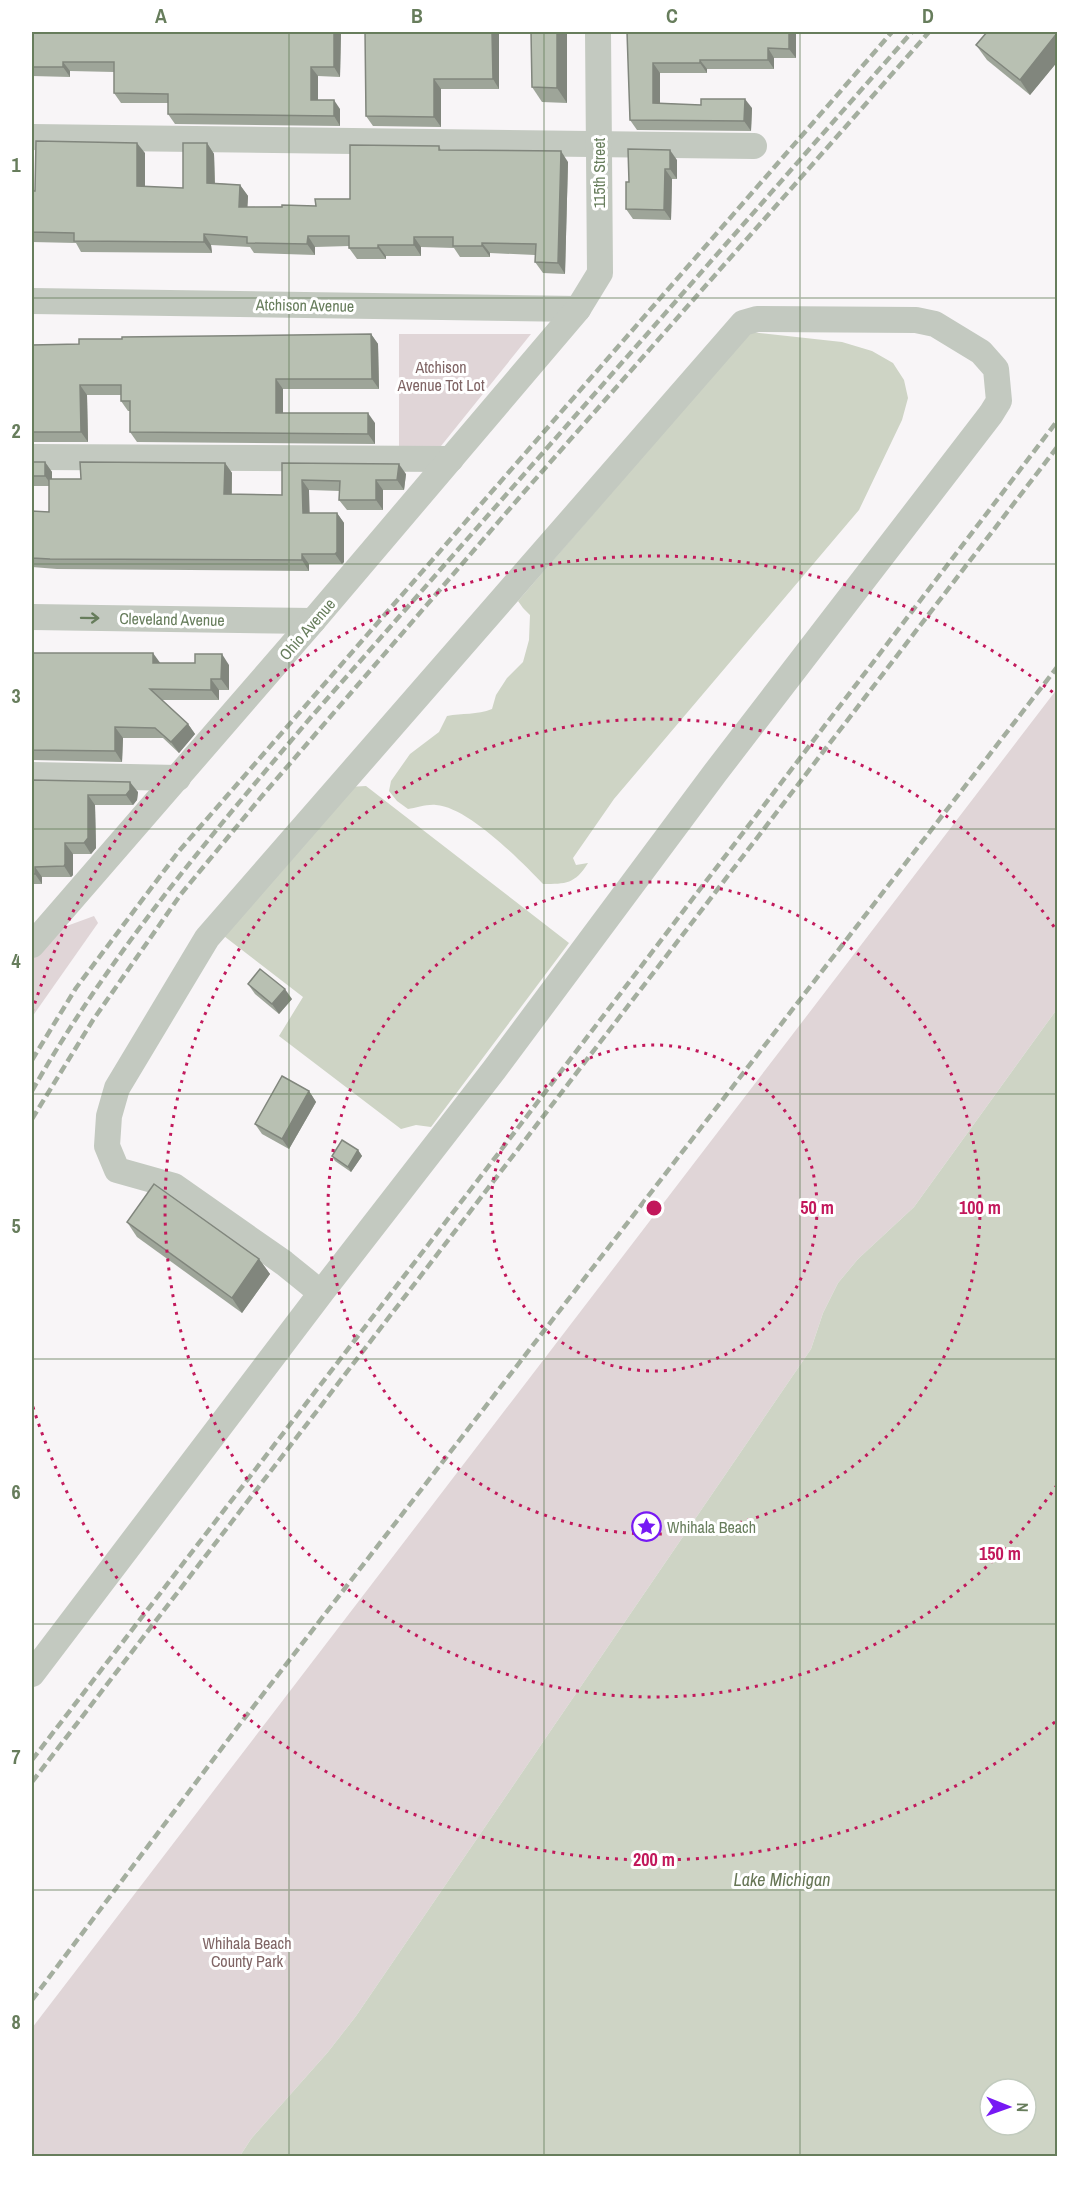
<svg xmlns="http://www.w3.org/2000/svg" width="1089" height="2188" viewBox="0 0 1089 2188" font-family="'Archivo Narrow',sans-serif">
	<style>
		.green { fill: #e0d5d7 }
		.water { fill: #ced4c5; fill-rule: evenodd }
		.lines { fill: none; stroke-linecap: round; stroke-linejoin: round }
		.minor { stroke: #c3c9c0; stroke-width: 26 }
		.rail { stroke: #a4ae9f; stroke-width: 4.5; stroke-dasharray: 9 4.5; stroke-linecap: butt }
		.wall { fill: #9ea599 }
		.shaded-wall { fill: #81867d }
		.building { fill: #b8c0b2; stroke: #81867d; stroke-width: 1.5 }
		.oneway { stroke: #677d5c }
		.grid { fill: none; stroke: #677d5c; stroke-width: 1.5; stroke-opacity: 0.55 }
		.ring { fill: none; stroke: #c2185b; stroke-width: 3; stroke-dasharray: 3 6 }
		.labels { text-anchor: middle; stroke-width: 6; stroke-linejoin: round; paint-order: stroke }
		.street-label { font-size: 16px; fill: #677d5c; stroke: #fff }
		.park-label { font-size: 16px; fill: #7f6464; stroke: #fff }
		.poi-label { font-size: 16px; fill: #677d5c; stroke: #fff; text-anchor: start }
		.water-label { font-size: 18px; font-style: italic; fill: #677656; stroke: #fff }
		.centre { fill: #c2185b; stroke: #fff; stroke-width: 3 }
		.ring-label { font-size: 18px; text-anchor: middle; font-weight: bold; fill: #c2185b; stroke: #fff; stroke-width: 6; stroke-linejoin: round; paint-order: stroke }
		.neatline { fill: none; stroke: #677d5c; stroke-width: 2 }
		.grid-label { font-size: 20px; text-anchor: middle; font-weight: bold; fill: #677d5c }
	</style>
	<rect width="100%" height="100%" fill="#f8f5f7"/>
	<g class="green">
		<path d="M399,334H531L441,446H399Z"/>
		<path d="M1057,689V1009L914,1207L858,1259L838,1283L823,1313L811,1349L356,2016L328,2052L251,2139L240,2156H32V2028Z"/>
		<path d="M94,916L98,923L32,1017V956L53,931Z"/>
	</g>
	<g class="water">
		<path d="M750,332L842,342L872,351L893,363L904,380L908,398L902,420L859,510L614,799L573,858L576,865L588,863C575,884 566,884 543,884C521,861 468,807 436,805C427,804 416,808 408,809L397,801L389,791L391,781L410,754L439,732L447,716C462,713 477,715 492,709L496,695L507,678L523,662L529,640L530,615L523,608L518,601Z"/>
		<path d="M366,786L569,943L431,1127L416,1125L401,1129L279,1036L303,997L220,933L348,787Z"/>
		<path d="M1057,1009V2156H240L251,2139L328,2052L356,2016L811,1349L823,1313L838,1283L858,1259L914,1207ZM990,2089H1026V2125H990Z"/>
	</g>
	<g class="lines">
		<g class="minor">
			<path d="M32,137L754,146"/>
			<path d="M32,301L578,309"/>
			<path d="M32,457L451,459"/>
			<path d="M32,617L313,621"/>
			<path d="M32,775L178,778"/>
			<path d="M32,945L313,621L578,309L600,273L598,32"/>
			<path d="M32,1674L321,1293L494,1070L715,773L991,414L999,401L996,369L981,352L935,324L916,320L757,319L743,323L207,938L117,1088L109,1116L107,1146L117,1170L174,1186L284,1263L321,1293"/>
		</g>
		<g class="rail">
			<path d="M32,1060L76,988L179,851L892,32"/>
			<path d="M32,1091C109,955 211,835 312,716L912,32"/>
			<path d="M32,1119L93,1020L181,894L262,796L525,491L929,32"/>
			<path d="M32,1760L501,1150L1058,420"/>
			<path d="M32,1782L1058,446"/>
			<path d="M32,2000L240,1724L1058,666"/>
		</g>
	</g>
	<g class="wall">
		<path d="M32,32H341L340,77L318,76V100L340,109V126L175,124L168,114V103H121L114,93V72L70,71V77L32,76Z"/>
		<path d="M365,32H499V89H441V127L373,126L366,116Z"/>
		<path d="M531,32H567V103L542,102L532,87Z"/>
		<path d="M627,32H796V58H774V69H707V73H660V103L752,108L751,131L637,130L630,120Z"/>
		<path d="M1058,32V61L1030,95L987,60L976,45Z"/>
		<path d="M207,143L214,154L215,183L240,185L248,196L247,207L316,206L350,199L439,146L441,150L568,162L565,274L543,273L535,262V255L490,253V257H460L454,248L421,247V256H386V259H357L349,248V246L315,247V255L254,253L250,247L211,245L212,253L81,252L76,243L32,242V191H35L145,153V187L183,188Z"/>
		<path d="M677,160V179H672L671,220L633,219L626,209L629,182Z"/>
		<path d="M371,334L378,344L379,389H283V413L375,423V444L137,442L130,432V411H128L121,401V395H87L88,442H32V345L79,344L122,339Z"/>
		<path d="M32,462H45L52,472V479H81L225,463L232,473V494L282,495V463L406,474L404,490H383V510H347L339,500L340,491L309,490V513H337L344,523V562L342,564H309V571L57,569L32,567V511L49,512V486H32Z"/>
		<path d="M32,653L160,663L229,665V690H219V700H162L188,724L195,734L179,753L163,738H123L122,762L32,760Z"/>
		<path d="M32,780L138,792L137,800L133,805H95L96,848L91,854H73V875L71,877H42V884H32Z"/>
		<path d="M248,984L292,999L279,1014L255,994Z"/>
		<path d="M309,1091L316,1102L289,1149L262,1134L255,1124Z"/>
		<path d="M358,1150L362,1156L351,1172L335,1161L332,1156Z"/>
		<path d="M127,1222L259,1259L270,1274L242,1313L137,1237Z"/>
	</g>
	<g class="shaded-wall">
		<path d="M334,32H341L340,77L334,67Z"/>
		<path d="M492,32H499V89L493,79Z"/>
		<path d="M557,32H567V103L557,88Z"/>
		<path d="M789,32H796V58L789,49Z"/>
		<path d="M1058,32V61L1030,95L1020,80Z"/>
		<path d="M768,48L774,58V69L768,60Z"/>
		<path d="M700,60L707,69V73L700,63Z"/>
		<path d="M63,62L70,71V77L63,67Z"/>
		<path d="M653,63L660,73V113L653,103Z"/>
		<path d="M311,67L318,76V109L311,100Z"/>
		<path d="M434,79L441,89V127L434,117Z"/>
		<path d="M745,99L752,108L751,131L744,121Z"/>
		<path d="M334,100L340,109V126L334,116Z"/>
		<path d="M137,143L145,153V197L137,186Z"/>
		<path d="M207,143L214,154L215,194L207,183Z"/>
		<path d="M670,150L677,160V179L670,169Z"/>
		<path d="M561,151L568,162L565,274L558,263Z"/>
		<path d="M665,169L672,179L671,220L664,210Z"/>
		<path d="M240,185L248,196L247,218L239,207Z"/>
		<path d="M204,234L211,245L212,253L204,242Z"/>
		<path d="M308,236L315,247V255L307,244Z"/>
		<path d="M414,237L421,247V256L414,245Z"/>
		<path d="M482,243L490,253V257L482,246Z"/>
		<path d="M378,245L386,256V259L378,248Z"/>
		<path d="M371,334L378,344L379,389L372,379Z"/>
		<path d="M276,379L283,389V423L276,413Z"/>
		<path d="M80,385L87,395L88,442L81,432Z"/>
		<path d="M368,413L375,423V444L368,434Z"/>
		<path d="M45,462L52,472V486L45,476Z"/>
		<path d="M225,463L232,473L231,504L224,494Z"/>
		<path d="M399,464L406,474L404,490L397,480Z"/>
		<path d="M302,480L309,490L310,523L303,513Z"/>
		<path d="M376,480L383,490V510L376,500Z"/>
		<path d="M337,513L344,523V562L342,564L335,554Z"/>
		<path d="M302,554L309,564V571L302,560Z"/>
		<path d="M153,653L161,664L153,663Z"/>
		<path d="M222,654L229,665V690L221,679Z"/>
		<path d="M211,679L219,690V700L211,690Z"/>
		<path d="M188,724L195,734L179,753L171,742Z"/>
		<path d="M115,727L123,738L122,762L115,751Z"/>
		<path d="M130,782L138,792L137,800L133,805L126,795Z"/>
		<path d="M88,795L95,805L96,848L91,854L84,843Z"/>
		<path d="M65,843L73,854V875L71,877L64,866Z"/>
		<path d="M35,867L42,877V884L35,874Z"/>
		<path d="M285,989L292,999L279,1014L272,1004Z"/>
		<path d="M309,1091L316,1102L289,1149L282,1139Z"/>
		<path d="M358,1150L362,1156L351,1172L348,1167Z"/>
		<path d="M259,1259L270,1274L242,1313L232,1298Z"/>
	</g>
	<g class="building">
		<path d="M32,32H334V67H311V100H334V116L168,114V94L114,93V62H63V67H32Z"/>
		<path d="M365,32H492L493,79H434V117L366,116Z"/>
		<path d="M531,32H557V88L532,87Z"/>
		<path d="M627,32H789V49L768,48V60H700V63H653V103L701,105V99H745L744,121L630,120Z"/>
		<path d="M987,32H1058L1020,80L976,45Z"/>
		<path d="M36,141L137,143V186L183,188V143H207V183L240,185L239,207H282V205L316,206L315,199H350V145L439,146V150L561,151L558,263L535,262L536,244L482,243V246H453V237H414V245H378V248H349V236H308L307,244L247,243V237L204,234V242L74,241V233L32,232V191H35Z"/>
		<path d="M628,149L670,150V169H665L664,210L626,209V182H629Z"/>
		<path d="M371,334L372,379H276V413H368V434L130,432V401H121V385H80L81,432H32V345L79,344V339H122V337Z"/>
		<rect x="32" y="462" width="13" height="14"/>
		<path d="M80,462L225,463L224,494L282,495V463L399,464L397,480H376V500H339L340,481L302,480L303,513H337V552L335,554H302V560L50,559L32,558V511L49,512V479H81Z"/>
		<path d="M32,653H153V663H195V654H222L221,679H211V690L150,689L188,724L171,742L155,728L115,727V751L32,750Z"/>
		<path d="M32,780L130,782V790L126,795H88V838L84,843H65V864L64,866L35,867V874H32Z"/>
		<path d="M260,969L285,989L272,1004L248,984Z"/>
		<path d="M282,1076L309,1091L282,1139L255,1124Z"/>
		<path d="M342,1140L358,1150L348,1167L332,1156Z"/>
		<path d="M154,1184L259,1259L232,1298L127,1222Z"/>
	</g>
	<defs><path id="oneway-shaft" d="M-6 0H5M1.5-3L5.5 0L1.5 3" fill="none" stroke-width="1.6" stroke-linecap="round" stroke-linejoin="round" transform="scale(1.5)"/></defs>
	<use class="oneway" href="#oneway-shaft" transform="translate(90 618) rotate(1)"/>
	<path class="grid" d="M289,32V2156M544,32V2156M800,32V2156M32,298H1058M32,564H1058M32,829H1058M32,1094H1058M32,1359H1058M32,1624H1058M32,1890H1058"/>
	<g class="ring">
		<circle cx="654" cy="1208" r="163"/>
		<circle cx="654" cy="1208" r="326"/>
		<path d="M1057 1485A489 489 0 1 1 1057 931"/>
		<path d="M1055 1722A652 652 0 0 1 32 1404M32 1012A652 652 0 0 1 1055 694"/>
	</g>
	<defs>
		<symbol id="sight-ring" viewBox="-11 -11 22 22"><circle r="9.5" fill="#fff" stroke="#7719f4" stroke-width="1.5"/><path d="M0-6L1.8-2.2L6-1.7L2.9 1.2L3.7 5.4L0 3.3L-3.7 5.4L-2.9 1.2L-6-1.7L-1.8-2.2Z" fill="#7719f4"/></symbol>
	</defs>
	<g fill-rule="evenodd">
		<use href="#sight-ring" x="630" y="1510" width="33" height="33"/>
	</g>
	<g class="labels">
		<g class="street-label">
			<text transform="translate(599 173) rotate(-90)" y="6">115th Street</text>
			<text transform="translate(305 305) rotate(1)" y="6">Atchison Avenue</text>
			<text transform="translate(172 619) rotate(1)" y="6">Cleveland Avenue</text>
			<text transform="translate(307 629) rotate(-49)" y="6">Ohio Avenue</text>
		</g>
		<g class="park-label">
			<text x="441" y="373">Atchison<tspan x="441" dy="18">Avenue Tot Lot</tspan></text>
			<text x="247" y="1949">Whihala Beach<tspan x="247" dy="18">County Park</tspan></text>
		</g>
		<g class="poi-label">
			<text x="667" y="1533">Whihala Beach</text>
		</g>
		<g class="water-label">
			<text x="782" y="1886">Lake Michigan</text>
		</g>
	</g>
	<circle cx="654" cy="1208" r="9" class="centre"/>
	<g class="ring-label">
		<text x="817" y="1214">50 m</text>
		<text x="980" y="1214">100 m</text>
		<text x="1000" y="1560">150 m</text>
		<text x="654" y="1866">200 m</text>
	</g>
	<rect width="1089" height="2188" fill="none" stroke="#ffffff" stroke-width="66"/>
	<g transform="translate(1008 2107) rotate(91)"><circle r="28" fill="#ffffff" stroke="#c2cbbe" stroke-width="1.5"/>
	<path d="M0-4.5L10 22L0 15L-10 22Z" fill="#7719f4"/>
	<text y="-9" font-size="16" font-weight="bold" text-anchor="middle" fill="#677d5c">N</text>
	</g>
	<rect x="33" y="33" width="1023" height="2122" class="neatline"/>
	<g class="grid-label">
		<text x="161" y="23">A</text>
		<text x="417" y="23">B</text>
		<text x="672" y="23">C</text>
		<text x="928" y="23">D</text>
		<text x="16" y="172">1</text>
		<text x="16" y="438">2</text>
		<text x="16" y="703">3</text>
		<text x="16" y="968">4</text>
		<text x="16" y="1233">5</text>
		<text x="16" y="1499">6</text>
		<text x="16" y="1764">7</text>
		<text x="16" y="2029">8</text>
	</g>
</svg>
